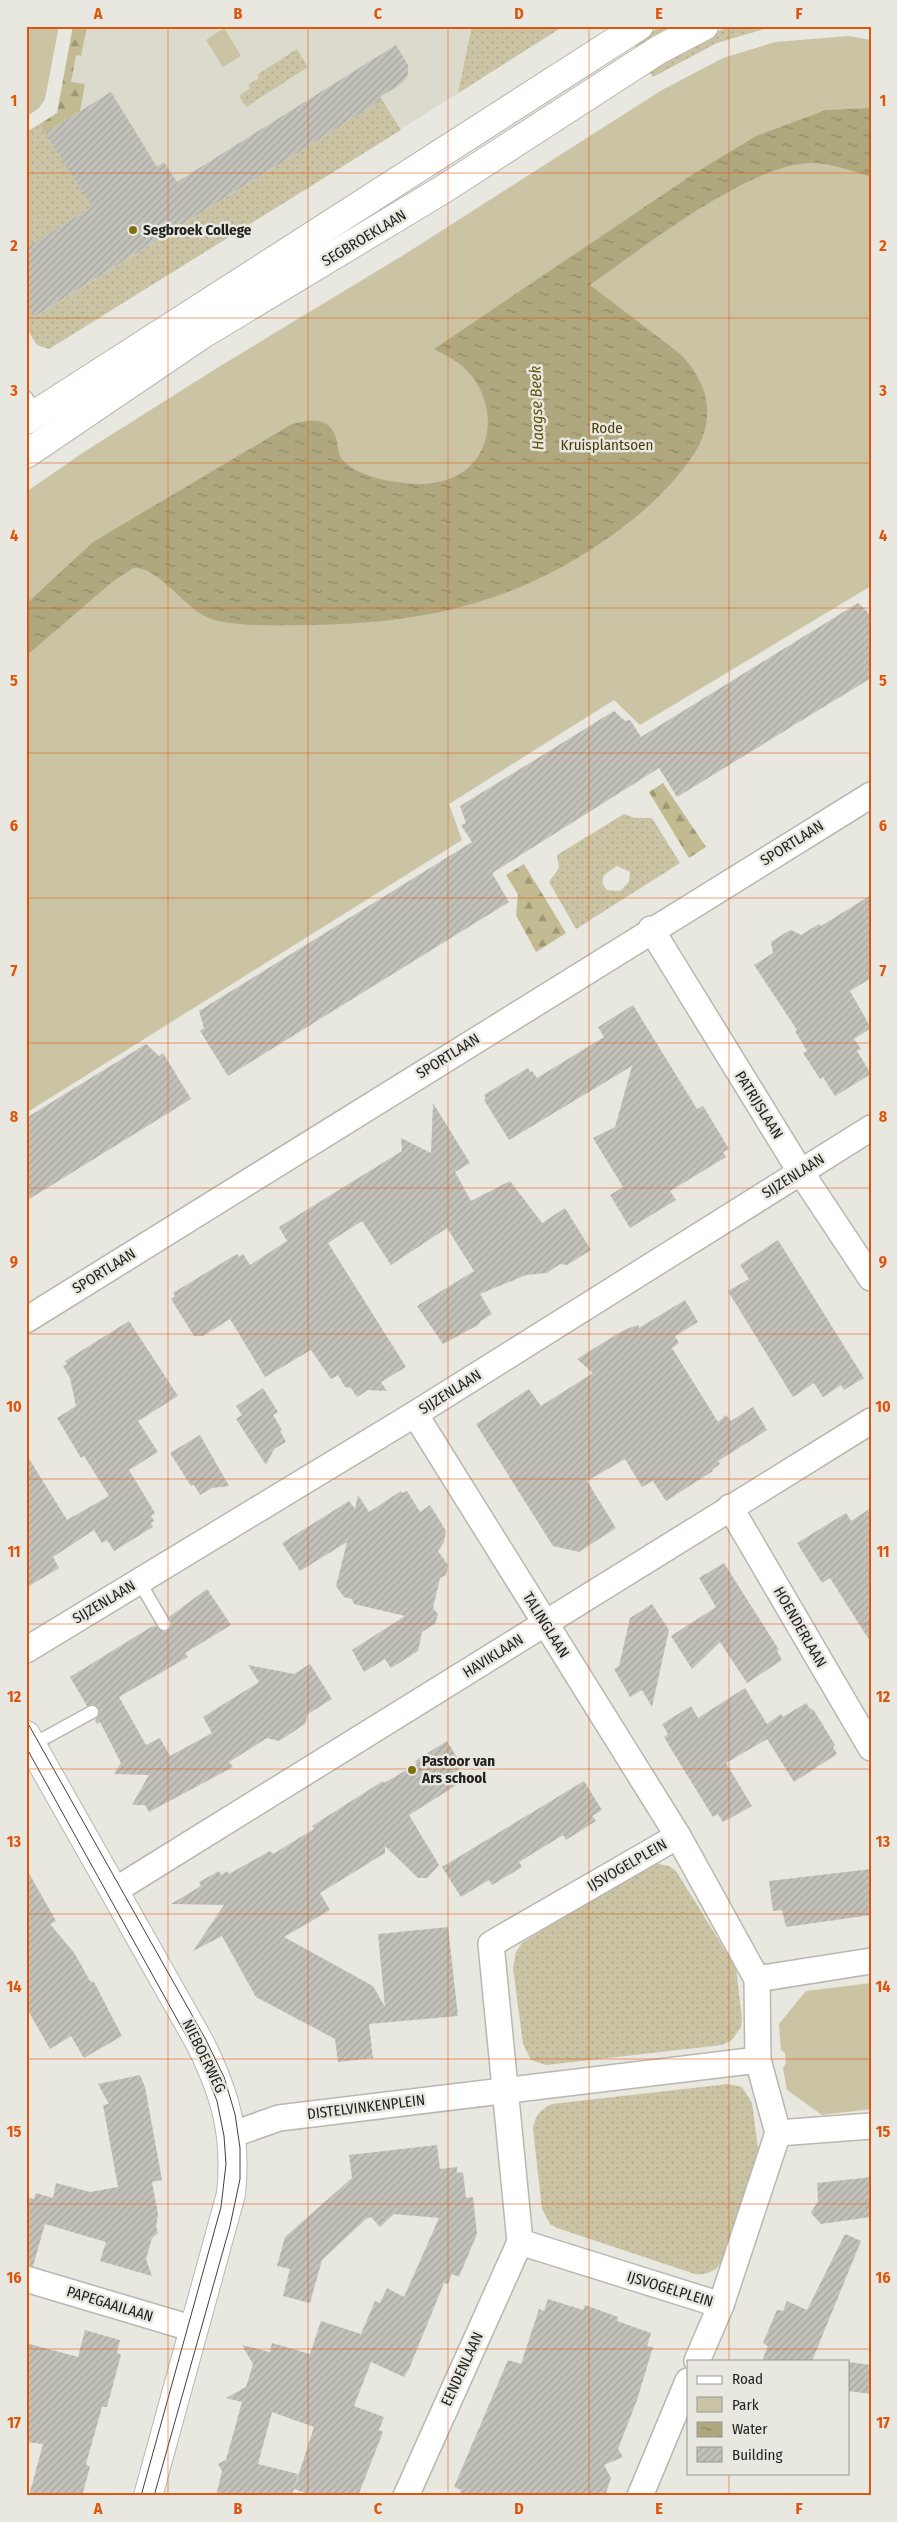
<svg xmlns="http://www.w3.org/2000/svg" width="897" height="2522" viewBox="0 0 897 2522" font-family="'Fira Sans Condensed',sans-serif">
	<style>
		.built { fill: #dcdacc }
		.grass { fill: url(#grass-dots); fill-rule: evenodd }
		.forest { fill: url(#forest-firs) }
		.park { fill: #cac4a5 }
		.water { fill: url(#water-ripples) }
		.building { fill: url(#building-hatch) }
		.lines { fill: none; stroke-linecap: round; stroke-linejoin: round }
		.lane-casing { stroke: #b8b7b0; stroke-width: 15 }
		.street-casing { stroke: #b8b7b0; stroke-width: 28 }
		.secondary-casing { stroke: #b8b7b0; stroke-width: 30 }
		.lane { stroke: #fff; stroke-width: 12 }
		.street { stroke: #fff; stroke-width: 25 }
		.secondary { stroke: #fff; stroke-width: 28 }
		.tram { stroke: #41413e; stroke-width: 1 }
		.grid { fill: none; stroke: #de560d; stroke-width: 1; stroke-opacity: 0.55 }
		.poi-dot { fill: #817111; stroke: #e8e7e0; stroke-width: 2 }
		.labels { text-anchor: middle; stroke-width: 5; stroke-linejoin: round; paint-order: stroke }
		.poi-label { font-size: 15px; font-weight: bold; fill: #222220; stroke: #e8e7e0; text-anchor: start }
		.street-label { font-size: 15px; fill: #222220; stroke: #e8e7e0 }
		.park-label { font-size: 15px; fill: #473e09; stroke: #e8e7e0 }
		.water-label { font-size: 16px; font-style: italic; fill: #61550d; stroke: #e8e7e0 }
		.neatline { fill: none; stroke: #de560d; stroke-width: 2 }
		.grid-label { font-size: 16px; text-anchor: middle; font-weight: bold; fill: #de560d }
	</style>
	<defs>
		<pattern id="grass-dots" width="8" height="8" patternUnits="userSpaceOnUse" patternTransform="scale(1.25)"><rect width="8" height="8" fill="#cac4a5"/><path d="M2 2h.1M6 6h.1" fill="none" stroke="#ada88e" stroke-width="1.8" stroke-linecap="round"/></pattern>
		<pattern id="forest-firs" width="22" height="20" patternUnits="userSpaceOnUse" patternTransform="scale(1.25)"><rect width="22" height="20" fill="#c2ba91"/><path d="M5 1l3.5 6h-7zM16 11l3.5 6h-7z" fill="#9d9776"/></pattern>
		<pattern id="water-ripples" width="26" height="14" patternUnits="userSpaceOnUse" patternTransform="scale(1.25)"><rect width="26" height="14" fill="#afa77e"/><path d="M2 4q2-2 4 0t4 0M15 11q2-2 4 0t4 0" fill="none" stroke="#8e8867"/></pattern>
		<pattern id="building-hatch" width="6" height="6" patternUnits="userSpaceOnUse" patternTransform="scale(1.25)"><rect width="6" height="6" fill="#c2c1ba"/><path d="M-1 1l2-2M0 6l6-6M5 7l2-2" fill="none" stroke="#a6a6a0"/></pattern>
	</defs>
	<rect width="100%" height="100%" fill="#e8e7e0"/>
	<path class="built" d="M73,26H492L481,79L49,349L37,345L26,327V132L57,113Z"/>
	<g class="grass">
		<path d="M472,26H564L458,93Z"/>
		<path d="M661,26H678L637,51L634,43Z"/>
		<path d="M731,26H774L717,43L653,77L647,68L699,39Z"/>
		<path d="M297,49L308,67L246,107L239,96L250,88L248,85L259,78L257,75Z"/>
		<path d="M382,100L401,130L49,349L37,345L26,327V304L35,317Z"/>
		<path d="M40,124L92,207L26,248V132Z"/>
		<path d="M624,814L635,818H652L680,863L576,929L549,882L559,868L557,855ZM617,866L630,872L629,882L620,891L607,890L602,883L604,875Z"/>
		<path d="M654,1863L669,1866L676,1871L736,1968L742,2019L741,2027L732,2040L722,2045L546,2065L531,2060L523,2044L513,1968L516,1952L522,1943L647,1865Z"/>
		<path d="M728,2084L742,2087L752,2103L759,2156L723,2260C716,2271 708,2275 695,2274L557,2228L550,2224L542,2209L533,2129C535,2115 540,2110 552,2104Z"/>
	</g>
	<g class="forest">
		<path d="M73,26H87L81,56L76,55L71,82L85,84L80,111L45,133L40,124L57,113Z"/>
		<path d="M663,783L706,847L689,858L649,792Z"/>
		<path d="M524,864L566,933L536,952L516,915L518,894L506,875Z"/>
	</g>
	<g class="park">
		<path d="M26,26H59L45,99L39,108L26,117Z"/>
		<path d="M224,28L241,56L223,67L206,40Z"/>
		<path d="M849,36L871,40V586L640,725L614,700L449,804L462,840L26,1113V492L84,452L217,368L402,256L662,90L723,58L775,42Z"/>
		<path d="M871,1983V2109L822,2115L787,2090L783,2068L786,2063L785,2053L781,2050L779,2024L806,1991Z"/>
	</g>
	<path class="water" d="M871,108V177C853,171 830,163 811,163C748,164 643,248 590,285L679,353C712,385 717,424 689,461C664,496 630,524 595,547C505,606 414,624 308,625C277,625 243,627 214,620C186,612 158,565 133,568L111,583L26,656V604L93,542L292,424C313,419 331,417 337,441C338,447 338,454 342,459C352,472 375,478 390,481C408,484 428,486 446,480C493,465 499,410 471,375C461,363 448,356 434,349L695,173L756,136L826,110Z"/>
	<g class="building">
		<path d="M396,45L408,65V75L402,83L380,97L382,100L34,317L26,304V248L92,207L45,133L111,92L157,167L164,162L177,182Z"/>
		<path d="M858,603L871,615V678L677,797L659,768L492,873L509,902L228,1076L200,1031L204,1028L199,1011L472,842L461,825L466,823L460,806L614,711L625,721L630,720L641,737Z"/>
		<path d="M871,895V978L850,991L871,1028L854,1039L861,1049L857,1051L871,1074L835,1096L823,1077L820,1079L803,1053L807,1051L795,1031L797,1030L754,965L773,953L771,942L785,933L791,930L801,935L819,924L821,926Z"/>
		<path d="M633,1005L697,1109L703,1106L729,1149L723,1152L726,1157L670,1191L676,1200L630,1228L610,1195L623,1187L593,1138L615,1127L632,1066L509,1140L484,1100L486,1098L484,1095L528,1068L530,1072L532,1071L537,1078L604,1037L598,1027Z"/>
		<path d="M146,1044L159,1056L163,1053L191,1099L26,1201V1118Z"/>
		<path d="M433,1103L470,1163L455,1172L471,1201L510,1181L542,1223L565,1208L591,1250L567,1265L560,1264L547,1273L526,1275L480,1294L492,1314L481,1321L478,1325L443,1344L417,1306L474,1271L447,1228L391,1265L362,1221L328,1243L406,1367L381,1382L387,1391L368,1390L357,1397L351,1388L345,1387L338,1375L331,1379L311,1350L265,1377L230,1319L203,1336H194L171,1299L175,1296L173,1293L237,1254L239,1257L243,1254L250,1265L287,1241L279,1227L402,1151L401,1138L431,1153Z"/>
		<path d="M778,1240L864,1378L844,1390L841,1385L823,1397L814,1383L793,1397L728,1291L749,1279L740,1265Z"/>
		<path d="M685,1300L698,1322L675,1336L679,1343L672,1348L718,1422L726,1415L731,1421L753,1407L767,1430L718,1461L720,1464L712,1470L713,1471L666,1501L653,1481L642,1487L625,1459L587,1481L616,1528L579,1552L553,1546L476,1424L529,1389L541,1406L593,1373L577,1359L624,1330L638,1325L639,1328Z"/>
		<path d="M129,1321L178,1396L138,1421L158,1452L129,1470L155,1513L151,1516L154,1521L151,1523L153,1527L114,1551L107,1540L102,1543L94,1530L53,1557L59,1568L26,1588V1454L67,1520L109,1496L84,1456L81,1458L57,1418L76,1406L70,1378L63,1366L67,1364L65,1361Z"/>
		<path d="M263,1388L278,1412L273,1415L282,1430L280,1431L286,1442L274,1449L266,1465L236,1419L242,1415L236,1406Z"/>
		<path d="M200,1435L229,1486L212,1488L200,1495L194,1485L191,1486L170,1453Z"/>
		<path d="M401,1491L402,1493L407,1491L420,1512L430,1505L446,1531L444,1542L438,1551L448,1565L446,1575L440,1578L433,1608L438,1614L435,1624L422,1632L418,1651L391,1668L385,1659L364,1672L352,1650L405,1616L354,1604L352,1599L344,1597L336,1586L347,1542L300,1571L282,1543L349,1501L355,1509L358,1495L369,1512Z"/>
		<path d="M871,1508V1643L830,1578L822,1583L797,1543L846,1513L851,1521Z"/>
		<path d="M724,1563L779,1650L777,1651L782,1660L747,1683L720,1642L692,1669L671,1636L716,1607L699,1578Z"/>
		<path d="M207,1589L231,1625L185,1653L188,1657L119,1697L146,1745L160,1738L170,1756L212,1733L203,1717L259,1682L248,1665L294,1674L310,1664L332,1699L308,1714L305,1724L279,1741L267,1738L229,1762L233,1767L149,1812L145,1805H132L149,1775L114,1774L121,1763L100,1722L97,1724L95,1720L99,1716V1709L93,1704L87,1706L70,1677L151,1627L156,1626L164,1632L168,1631L172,1624L169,1617Z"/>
		<path d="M652,1604L669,1630L652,1707L642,1690L630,1697L614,1669L619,1666L630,1618Z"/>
		<path d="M745,1688L767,1724L781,1714L783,1717L806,1703L811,1710L813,1709L835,1745L833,1747L837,1754L794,1782L767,1739L726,1763L752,1806L723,1822L718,1814L713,1817L679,1762L664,1737L668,1734L662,1724L691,1706L698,1718Z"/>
		<path d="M447,1741L463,1767L450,1775L457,1785L409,1815L439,1865L427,1878H418L385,1846V1853L320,1893L330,1910L284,1937L373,1986L385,2007L378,1934L448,1927L458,2016L369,2024L373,2058L338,2062L335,2039L256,1997L222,1936L193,1951L224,1905L171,1904L201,1886L199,1882L219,1871L221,1875L227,1871L229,1874L270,1851L273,1854L314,1829L312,1826L383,1781L384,1783L417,1764L415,1761Z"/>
		<path d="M584,1781L602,1810L592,1816L596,1821L566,1840L563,1835L519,1862L522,1867L492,1885L489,1880L461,1897L442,1867Z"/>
		<path d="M26,1868L56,1921L50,1924L75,1954L90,1981L94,1982L122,2036L84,2058L71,2036L50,2049L26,2007Z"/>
		<path d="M871,1869V1915L786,1927L782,1910L773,1911L769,1881Z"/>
		<path d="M140,2075L145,2087L162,2180L152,2182L158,2214L156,2226L158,2233L152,2238L146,2259L152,2276L100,2261L106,2242L45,2224L33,2266L26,2265V2197L34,2199L36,2193L53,2198L56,2183L90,2192L118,2187L103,2105L109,2104L98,2084Z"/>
		<path d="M437,2145L440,2169L457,2167V2173L463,2172L466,2198L473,2197L477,2234L459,2277L452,2274L448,2284L444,2283L409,2369L404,2377L371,2362L354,2406L384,2417L379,2430L383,2432L358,2496H314L294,2489L314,2427L272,2412L258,2464L298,2474L292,2496H216L222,2471L218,2464L226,2460L242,2402L226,2398L246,2387L253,2364L242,2345L270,2352L272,2343L310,2354L321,2321L361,2334L375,2301L380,2303L387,2288L404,2297L439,2218L394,2214L380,2227L371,2217L366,2219L322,2260L310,2303L283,2296L290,2269L277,2266L285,2237L352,2178L349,2155Z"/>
		<path d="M871,2177V2217L821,2224L811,2213L818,2201L817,2183Z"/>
		<path d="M845,2234L861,2241L812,2361H762L768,2346L763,2343L777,2310L783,2311L787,2301L807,2310Z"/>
		<path d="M548,2299L583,2310L585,2305L618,2317L617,2321L651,2333L647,2346L653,2347L637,2400L618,2449L623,2457L604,2465L611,2478L605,2496H459L461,2490L454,2487L508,2360L521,2364L539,2309L544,2311Z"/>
		<path d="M85,2330L120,2340L117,2352L121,2355L107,2407H102L86,2464L90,2467L82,2496H29L43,2444L26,2442V2343L78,2357Z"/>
		<path d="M848,2362L871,2365V2394L848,2391Z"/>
	</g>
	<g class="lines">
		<defs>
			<g id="lane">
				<path d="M26,397L36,413"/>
				<path d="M139,1581L164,1624"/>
				<path d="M32,1745L92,1712"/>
			</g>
			<g id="street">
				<path d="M651,929L800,1171L871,1278"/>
				<path d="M26,1320L871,795"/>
				<path d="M415,1414L678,1836"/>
				<path d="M730,1507L871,1748"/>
				<path d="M26,1650L415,1414L871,1128"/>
				<path d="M678,1836L757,1979L758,2060L778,2133L721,2305L520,2242L491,1944Z"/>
				<path d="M114,1891L871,1421"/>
				<path d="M757,1979L871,1961"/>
				<path d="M778,2133L871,2126"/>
				<path d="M231,2135L279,2118L758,2060"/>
				<path d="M26,2279L194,2329"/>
				<path d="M697,2361L721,2305"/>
				<path d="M406,2496L520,2242"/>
				<path d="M640,2496L688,2381"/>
			</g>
			<g id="secondary">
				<path d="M26,420L639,26"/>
				<path d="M26,454L203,334L442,190L660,49L704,26"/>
				<path d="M26,1735L200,2043C226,2095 237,2136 231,2194L148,2496"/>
			</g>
		</defs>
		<use href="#lane" class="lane-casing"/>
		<use href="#street" class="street-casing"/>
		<use href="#secondary" class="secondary-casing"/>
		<use href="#lane" class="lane"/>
		<use href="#street" class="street"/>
		<use href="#secondary" class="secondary"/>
		<g class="tram">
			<path d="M26,1720L206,2040L224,2077L235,2114L240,2148V2179L230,2226L154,2496"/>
			<path d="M26,1747L203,2066L217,2101L224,2136L226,2164L221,2207L141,2496"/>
		</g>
	</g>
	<path class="grid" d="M168,26V2496M308,26V2496M448,26V2496M589,26V2496M729,26V2361M26,173H871M26,318H871M26,463H871M26,608H871M26,753H871M26,898H871M26,1043H871M26,1188H871M26,1334H871M26,1479H871M26,1624H871M26,1769H871M26,1914H871M26,2059H871M26,2204H871M26,2349H871M729,2473V2496"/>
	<g class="poi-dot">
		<circle cx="133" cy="230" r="5"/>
		<circle cx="412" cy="1770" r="5"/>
	</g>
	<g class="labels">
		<g class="poi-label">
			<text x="143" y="235">Segbroek College</text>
			<text x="422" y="1766">Pastoor van<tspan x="422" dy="17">Ars school</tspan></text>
		</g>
		<g class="street-label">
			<text transform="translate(364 238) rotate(-31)" y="5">SEGBROEKLAAN</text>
			<text transform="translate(792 843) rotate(-32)" y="5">SPORTLAAN</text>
			<text transform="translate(448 1056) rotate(-32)" y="5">SPORTLAAN</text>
			<text transform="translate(759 1105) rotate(58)" y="5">PATRIJSLAAN</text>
			<text transform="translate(793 1176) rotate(-32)" y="5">SIJZENLAAN</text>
			<text transform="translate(104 1271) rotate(-32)" y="5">SPORTLAAN</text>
			<text transform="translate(450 1392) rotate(-32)" y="5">SIJZENLAAN</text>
			<text transform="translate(104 1602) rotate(-31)" y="5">SIJZENLAAN</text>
			<text transform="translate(546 1625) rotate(58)" y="5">TALINGLAAN</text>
			<text transform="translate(800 1627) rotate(60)" y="5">HOENDERLAAN</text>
			<text transform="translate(493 1656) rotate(-32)" y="5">HAVIKLAAN</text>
			<text transform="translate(627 1865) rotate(-30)" y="5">IJSVOGELPLEIN</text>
			<text transform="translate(204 2056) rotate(64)" y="5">NIEBOERWEG</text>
			<text transform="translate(366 2107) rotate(-7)" y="5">DISTELVINKENPLEIN</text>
			<text transform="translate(670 2289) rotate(17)" y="5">IJSVOGELPLEIN</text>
			<text transform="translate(110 2304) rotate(17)" y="5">PAPEGAAILAAN</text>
			<text transform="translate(462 2369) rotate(-65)" y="5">EENDENLAAN</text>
		</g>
		<g class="park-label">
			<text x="607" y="433">Rode<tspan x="607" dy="17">Kruisplantsoen</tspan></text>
		</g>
		<g class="water-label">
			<text transform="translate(536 408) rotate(-92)" y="6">Haagse Beek</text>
		</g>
	</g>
	<rect width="897" height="2522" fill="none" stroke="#e8e7e0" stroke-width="55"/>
	<rect x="687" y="2360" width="162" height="115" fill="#e8e7e0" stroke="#999893"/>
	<rect x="697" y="2376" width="25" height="8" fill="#ffffff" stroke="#999893"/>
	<text x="732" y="2384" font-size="15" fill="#222220">Road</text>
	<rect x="697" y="2397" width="25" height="15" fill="#cac4a5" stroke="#999893"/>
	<text x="732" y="2410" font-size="15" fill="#222220">Park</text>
	<rect x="697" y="2422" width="25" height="15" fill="url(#water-ripples)" stroke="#999893"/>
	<text x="732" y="2434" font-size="15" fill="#222220">Water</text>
	<rect x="697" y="2447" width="25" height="15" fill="url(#building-hatch)" stroke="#999893"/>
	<text x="732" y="2460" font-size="15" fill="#222220">Building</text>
	<rect x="28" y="28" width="842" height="2466" class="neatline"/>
	<g class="grid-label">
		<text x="98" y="19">A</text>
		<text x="238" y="19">B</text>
		<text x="378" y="19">C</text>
		<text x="519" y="19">D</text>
		<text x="659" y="19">E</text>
		<text x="799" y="19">F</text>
		<text x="14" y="106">1</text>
		<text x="883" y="106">1</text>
		<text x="14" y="251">2</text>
		<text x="883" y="251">2</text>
		<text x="14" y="396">3</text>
		<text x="883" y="396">3</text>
		<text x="14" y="541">4</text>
		<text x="883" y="541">4</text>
		<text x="14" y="686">5</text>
		<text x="883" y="686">5</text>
		<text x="14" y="831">6</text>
		<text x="883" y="831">6</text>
		<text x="14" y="976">7</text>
		<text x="883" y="976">7</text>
		<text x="14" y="1122">8</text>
		<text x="883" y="1122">8</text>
		<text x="14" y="1267">9</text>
		<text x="883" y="1267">9</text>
		<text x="14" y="1412">10</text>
		<text x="883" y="1412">10</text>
		<text x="14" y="1557">11</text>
		<text x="883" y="1557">11</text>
		<text x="14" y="1702">12</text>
		<text x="883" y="1702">12</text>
		<text x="14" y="1847">13</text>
		<text x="883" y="1847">13</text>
		<text x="14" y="1992">14</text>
		<text x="883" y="1992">14</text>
		<text x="14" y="2137">15</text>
		<text x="883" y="2137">15</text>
		<text x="14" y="2283">16</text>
		<text x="883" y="2283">16</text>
		<text x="14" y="2428">17</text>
		<text x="883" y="2428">17</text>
		<text x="98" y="2514">A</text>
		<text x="238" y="2514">B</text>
		<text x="378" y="2514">C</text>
		<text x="519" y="2514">D</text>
		<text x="659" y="2514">E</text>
		<text x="799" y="2514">F</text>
	</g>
</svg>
